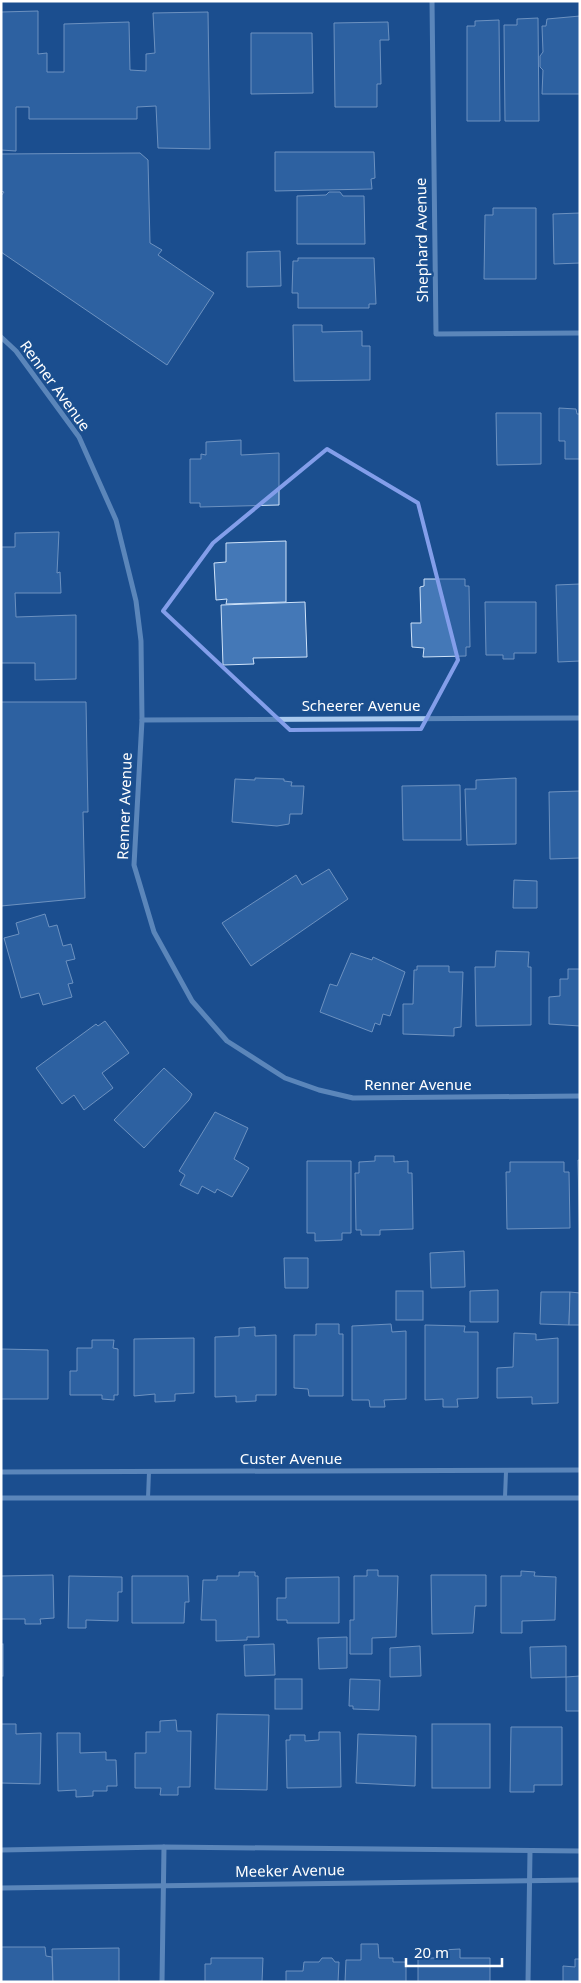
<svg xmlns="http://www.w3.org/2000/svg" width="581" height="1983" viewBox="0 0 581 1983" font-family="'Noto Sans',sans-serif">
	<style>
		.building { fill: #4478b7; stroke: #cfe3fa }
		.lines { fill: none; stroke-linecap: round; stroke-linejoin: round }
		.lane { stroke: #a9c9ee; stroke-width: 4 }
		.street { stroke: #a9c9ee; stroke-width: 5 }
		.marked { fill: none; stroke: #839eea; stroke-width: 4; stroke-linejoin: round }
		.labels { text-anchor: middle; stroke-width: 5; stroke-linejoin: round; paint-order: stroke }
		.street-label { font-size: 15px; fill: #fff; stroke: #1b4f8f }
	</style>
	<rect width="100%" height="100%" fill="#1b4f8f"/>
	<g class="building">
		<path d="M38,11V54L47,53V72H64V24L129,22L130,70L146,71V54L155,53L153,13L208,12L210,149L158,148L156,106L137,107V119H29V107H16V151L1,150V12Z"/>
		<path d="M580,16V94H542L543,70L540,67V56L543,52L542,26H546L547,19Z"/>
		<path d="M538,18L539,121H505L504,25H517V19Z"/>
		<path d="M499,20L500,121H467V26H475V21Z"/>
		<path d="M388,22L389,40H380L381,84H377V107H335L334,23Z"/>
		<path d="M251,33H312L313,93L251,94Z"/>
		<path d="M275,152H374L375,178L371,179L372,189L275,191Z"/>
		<path d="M140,153L148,160L150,243L162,250L158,255L214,293L167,365L1,252V196L4,192L1,191V154Z"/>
		<path d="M329,192H340L343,196H364L365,244H297V196L326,195Z"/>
		<path d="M493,208H536V279H484L485,215H493Z"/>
		<path d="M580,213V263L554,264L553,214Z"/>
		<path d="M280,251L281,286L247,287V252Z"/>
		<path d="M298,258H374L376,304H369V308H298V293H292L293,261H298Z"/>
		<path d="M293,325H322V332L362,331V346H370V380L294,381Z"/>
		<path d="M559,408L576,409L577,414H580V459H565V441H559Z"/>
		<path d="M496,413H541V464L497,465Z"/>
		<path d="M241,440V455L279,453V505L200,507V503H190V459H201V454L206,455V442Z"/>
		<path d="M59,532L57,573L60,572L61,593H15L16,617L76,615V679L35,680V663H1V547H15V533Z"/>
		<path d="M286,541V602L226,604L227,599L216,600L214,563L226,562V543Z"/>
		<path d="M424,579H465V586H469L470,647H466V656L423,657L424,648L412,647L411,623H421L420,587L424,586Z"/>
		<path d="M580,584V661L558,662L556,585Z"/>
		<path d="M305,602L307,657L253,658L254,664L223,665L221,605Z"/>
		<path d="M485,602H536V653H514V659H503V655H486Z"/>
		<path d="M1,702H86L88,812H83L85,898L1,906Z"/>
		<path d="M255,778L284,779V781L292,782L291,786H304L302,814H290L289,824L277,826L232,822L235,779L255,780Z"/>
		<path d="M516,778V844L467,845L465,789H476V780Z"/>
		<path d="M460,785L461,840H403L402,786Z"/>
		<path d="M580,791V858L550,859L549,792Z"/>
		<path d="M329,869L348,899L251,966L222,923L296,875L302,885Z"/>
		<path d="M514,880L537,881V908H513Z"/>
		<path d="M45,914L49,927L57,925L63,946L71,944L75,959L66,961L73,983L68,984L72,997L43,1005L39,993L21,998L4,938L19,934L16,923Z"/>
		<path d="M496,951L529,952L528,967H531V1025L476,1026L475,967H495Z"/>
		<path d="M351,953L372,960L373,957L405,972L390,1016L383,1014L380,1025L375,1023L372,1032L320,1012L330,984L337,986Z"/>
		<path d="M417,966H449V972H463L461,1027L454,1028V1036L403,1034V1004H413L414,970H417Z"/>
		<path d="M568,969H580V1026L549,1024V997L560,996V979H568Z"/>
		<path d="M105,1021L129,1053L102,1073L113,1088L84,1110L74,1095L62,1104L36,1068L96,1024L98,1026Z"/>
		<path d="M164,1068L192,1094L189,1100L144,1148L114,1120Z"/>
		<path d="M215,1112L248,1128L234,1159L249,1168L232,1197L217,1189L215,1193L202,1186L198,1194L180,1185L185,1175L179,1171Z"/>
		<path d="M375,1156H394V1162L408,1161V1173H412L413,1229L380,1230V1235H361V1230H356L355,1173H359V1162L375,1161Z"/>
		<path d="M578,1160H580V1252Z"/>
		<path d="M307,1161H351V1233H342V1240L315,1241V1233H307Z"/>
		<path d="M510,1162H564V1172H569L570,1228L507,1229L506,1172H510Z"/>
		<path d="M464,1251L465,1287L431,1288L430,1253Z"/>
		<path d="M284,1258H308V1288H285Z"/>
		<path d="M498,1290V1322H470V1291Z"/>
		<rect x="396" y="1291" width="27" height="29"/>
		<path d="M541,1292H570L569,1325L540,1324Z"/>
		<path d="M570,1292L580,1293V1325H569Z"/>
		<path d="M316,1324H339V1334H343V1396H309L308,1389L294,1388V1335H316Z"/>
		<path d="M391,1324L392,1332L406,1331V1399L384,1400L385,1407H370L369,1400H352V1326Z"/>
		<path d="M425,1325L465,1326L464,1332H478V1398L457,1399L458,1407H443V1399L425,1400Z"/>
		<path d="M255,1327V1336L276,1335V1395H256V1401L236,1402V1396L215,1397V1337L239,1336V1328Z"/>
		<path d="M514,1333L536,1334V1340L558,1338V1403L532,1404V1397L497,1398V1368L513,1367Z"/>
		<path d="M194,1338V1393L175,1394V1401L155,1402V1394L134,1396V1339Z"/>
		<path d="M92,1340H114L113,1348L118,1349V1395H114V1400L102,1399V1395H70V1371H77V1348H92Z"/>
		<path d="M1,1349L48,1350V1399H1Z"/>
		<path d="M367,1570H378V1576H398L396,1637L372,1638V1654H350V1620H354V1576H367Z"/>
		<path d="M521,1571L535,1572L534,1576L556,1577L555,1620L522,1621V1633H501V1576H521Z"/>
		<path d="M239,1572H255V1576H258L259,1637H247V1640L216,1641V1620H201L203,1580H217V1576H239Z"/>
		<path d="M53,1575L54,1618L40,1619L41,1624H25V1619H1V1576Z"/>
		<path d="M431,1575H486V1606H475L473,1633L432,1634Z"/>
		<path d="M69,1576L122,1577V1592H118V1621L86,1620V1628H68Z"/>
		<path d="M132,1576H188L189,1602H185L184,1623H132Z"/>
		<path d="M339,1577V1623H287V1620H277V1598H286V1578Z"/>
		<path d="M347,1637V1668L319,1669L318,1638Z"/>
		<rect x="1" y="1644" width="2" height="32"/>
		<path d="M274,1644L275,1675L245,1676L244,1645Z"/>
		<path d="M420,1646L421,1676L390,1677V1648Z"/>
		<path d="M566,1646V1677L531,1678L530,1647Z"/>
		<path d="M580,1676V1711H566V1677Z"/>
		<rect x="275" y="1679" width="27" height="30"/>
		<path d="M350,1679L380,1680L379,1710L353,1709V1706H349Z"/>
		<path d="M217,1714L269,1715L267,1790L215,1789Z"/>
		<path d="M176,1720L177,1731H191L190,1787H178V1795H160L161,1788H135V1753H146V1732H160V1721Z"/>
		<path d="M1,1724H16V1734L41,1733L40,1784L1,1783Z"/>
		<rect x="432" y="1724" width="58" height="64"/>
		<path d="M511,1727H562V1785H534V1792H510Z"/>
		<path d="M319,1732H340L341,1787L287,1788L286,1740H290V1735H305V1741L319,1740Z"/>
		<path d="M57,1733H80V1753L106,1752V1760H116L117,1786H107V1791H93V1796L76,1797V1790L58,1791Z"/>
		<path d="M358,1734L416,1736L415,1786L356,1783Z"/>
		<path d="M361,1944H378L379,1958H393V1962H406V1982H345L346,1960H361Z"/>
		<path d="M1,1947H45L46,1956L52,1957L53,1982H1Z"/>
		<path d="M119,1948V1982H53L52,1949Z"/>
		<path d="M460,1949V1958H490V1982H418V1958H442V1950Z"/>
		<path d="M211,1958H263L262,1982H205V1964H211Z"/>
		<path d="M322,1958H332L335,1962H339L338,1982H286V1971H303L304,1962H319Z"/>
		<path d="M575,1959H580V1982H563V1966L575,1967Z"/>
	</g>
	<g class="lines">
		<g class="lane">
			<path d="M505,1497L506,1472"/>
			<path d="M148,1498L149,1472"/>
		</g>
		<g class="street">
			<path d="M432,1L436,334L580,333"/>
			<path d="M1,337L16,351L79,437L116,520L136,601L141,641L142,720L134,865L154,932L192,1001L227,1041L285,1078L319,1090L353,1098L580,1096"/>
			<path d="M142,720L580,718"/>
			<path d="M1,1472L580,1470"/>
			<path d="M1,1498H580"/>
			<path d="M1,1850L164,1847L580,1851"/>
			<path d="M1,1888L580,1880"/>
			<path d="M162,1982L164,1847"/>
			<path d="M528,1982L530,1851"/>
		</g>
	</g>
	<path d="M0 0H581V1983H0ZM327,449L418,503L458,660L421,729L290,730L163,611L213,543Z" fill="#1b4f8f" fill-opacity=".55" fill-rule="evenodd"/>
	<path class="marked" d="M327,449L418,503L458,660L421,729L290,730L163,611L213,543Z"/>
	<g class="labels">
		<g class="street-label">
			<text transform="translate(422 240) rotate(-91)" y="5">Shephard Avenue</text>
			<text transform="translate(55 386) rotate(54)" y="5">Renner Avenue</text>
			<text x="361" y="711">Scheerer Avenue</text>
			<text transform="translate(125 806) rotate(-88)" y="5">Renner Avenue</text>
			<text x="418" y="1090">Renner Avenue</text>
			<text x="291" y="1464">Custer Avenue</text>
			<text transform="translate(290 1871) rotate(-1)" y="5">Meeker Avenue</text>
		</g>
	</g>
	<rect width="581" height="1983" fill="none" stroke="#ffffff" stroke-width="5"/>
	<path d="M406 1958v8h96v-8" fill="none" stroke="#ffffff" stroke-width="2.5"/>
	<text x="414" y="1958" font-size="15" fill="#ffffff" stroke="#1b4f8f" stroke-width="4" paint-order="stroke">20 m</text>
</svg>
